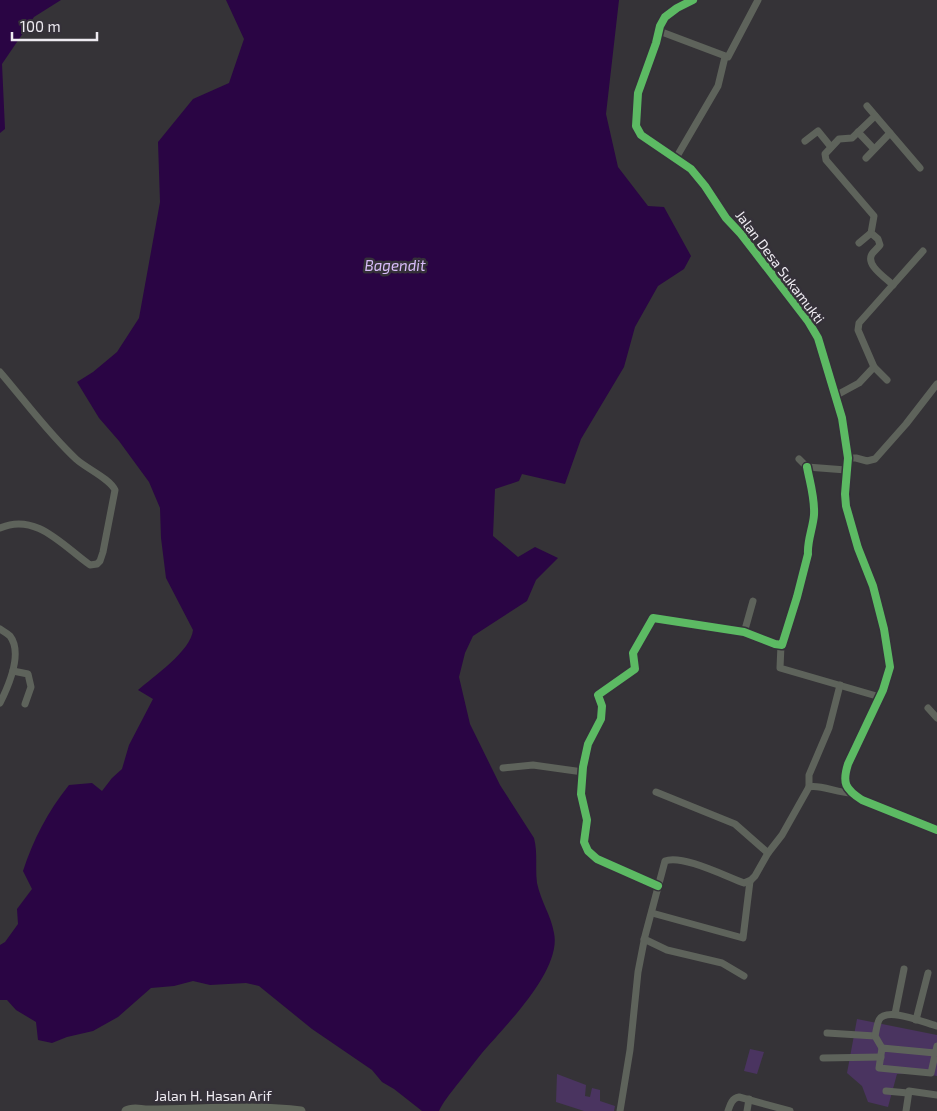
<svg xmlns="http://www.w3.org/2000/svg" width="937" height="1111" viewBox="0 0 937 1111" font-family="'Exo 2',sans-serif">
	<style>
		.green { fill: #4a3460 }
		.water { fill: #2a0544 }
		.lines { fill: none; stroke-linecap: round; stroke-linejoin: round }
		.minor { stroke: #5e635b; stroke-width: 7 }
		.secondary { stroke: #5f655a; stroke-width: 9 }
		.cycleway-casing { stroke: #353139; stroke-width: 11 }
		.cycleway { stroke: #5cba63; stroke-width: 8 }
		.labels { text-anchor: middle; stroke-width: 5; stroke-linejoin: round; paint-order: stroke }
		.street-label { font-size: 14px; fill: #edeaf0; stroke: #353139 }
		.water-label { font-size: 15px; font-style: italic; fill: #d7bbf8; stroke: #353139 }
	</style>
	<rect width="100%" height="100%" fill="#353337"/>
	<g class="green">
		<path d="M857,1019L937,1035V1076L921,1073L897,1074L888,1107L868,1102L862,1086L847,1073Z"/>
		<path d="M750,1049L764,1052L757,1074L744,1071Z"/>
		<path d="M557,1074L586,1085L585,1096L590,1097L592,1088L600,1090V1101L615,1106L614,1111H584L556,1102Z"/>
	</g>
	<g class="water">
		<path d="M0,0H61L34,17L2,64L5,129L0,133Z"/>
		<path d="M226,0H619L606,114L618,167L648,206L664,207L691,256L684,269L658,286L635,327L624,367L581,439L565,484L522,474L519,481L495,489L493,536L518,557L535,547L558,558L536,580L527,601L473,636L465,653L459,677L470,724L500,785L534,838C538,853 535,868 537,883C541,902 551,915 554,933C562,970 505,1026 482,1053C473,1064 465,1075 456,1086C450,1094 443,1102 439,1111H422L394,1089L382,1082L372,1070L312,1029L259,986L246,983L210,985L193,981L174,986L151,988L118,1017L93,1031L67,1037L52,1043L38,1040L36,1022L16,1010L7,1000H0V945L5,942L18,924L17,909L32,889L23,871C33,840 48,811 69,785L92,783L102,791L112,778L122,769L129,745L153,699L138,690C153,677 191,651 193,630L166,578L161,538L160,508L149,482L119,441L99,418L77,382L93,372L117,352L139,318L160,202L158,142L193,99L229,83L244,39Z"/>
	</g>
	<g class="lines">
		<g class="minor">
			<path d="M693,0L677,8L665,17L660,26L656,43L638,93L636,126L641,135L691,169L705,186L726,218L741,234L808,321L818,338L842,418L848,458L845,494L846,506L858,548L873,586L884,629L890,667L883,690L848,764C842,783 845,789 862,800L937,830"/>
			<path d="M659,31L728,57L758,0"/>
			<path d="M867,106L920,168"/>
			<path d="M875,116L852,138L839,139L825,154L826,160L874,216L871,233L878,239L880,245C878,248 874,251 872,254C865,265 886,278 893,285"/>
			<path d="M858,132L874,149"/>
			<path d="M805,141L818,131L831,147"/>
			<path d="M676,158L718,86L725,57"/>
			<path d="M866,158L890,133"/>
			<path d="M859,243L871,233"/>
			<path d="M874,367L887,380"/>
			<path d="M0,372C25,401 48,433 76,459C87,469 109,478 115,490L103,552L100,561L97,564L90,565C63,546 36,512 0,528"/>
			<path d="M835,396L859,383L874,367L858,330L859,323L923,251"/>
			<path d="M848,458H856L867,461L875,459L906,424L937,384"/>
			<path d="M799,459L807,467L846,470"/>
			<path d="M0,629C3,631 7,633 10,636C23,653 8,687 0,703"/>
			<path d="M744,633L753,601"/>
			<path d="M781,645L780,668L880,697"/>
			<path d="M13,671L28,674L31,687L25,704"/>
			<path d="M928,708L937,718"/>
			<path d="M503,768L533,765L583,772"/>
			<path d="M809,787V775L829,728L840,685"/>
			<path d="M656,792L735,824L768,853"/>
			<path d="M658,886L597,859L588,851L584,842L587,820L581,794L583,767L588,744L601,719L602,706L598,695L635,669L633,653L653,618L744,632L775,644L782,645L797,597L808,554C807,541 813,528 814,515C815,498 810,483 807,467"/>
			<path d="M652,913L743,938L750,881"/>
			<path d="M644,939L667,950L722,963L744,976"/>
			<path d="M895,1014L904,969"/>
			<path d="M916,1020L928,973"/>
			<path d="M827,1033L875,1036"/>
			<path d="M882,1048L875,1036C876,1032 877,1024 879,1020C886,1006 925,1023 937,1026"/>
			<path d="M935,1053L882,1048L879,1068L931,1073L937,1046"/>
			<path d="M823,1058L881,1057"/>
			<path d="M886,1091L908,1093"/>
			<path d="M620,1111L630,1050L638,972L645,936L665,861C682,854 727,877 744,883L751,880L755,876L768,853L782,835L809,787C819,784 838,793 851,793"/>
			<path d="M728,1111C730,1105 732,1098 739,1097L790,1111"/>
			<path d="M747,1111L749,1099"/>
			<path d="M906,1111L909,1091L937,1095"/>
		</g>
		<path class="secondary" d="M126,1111C133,1107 140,1110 149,1110C199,1110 250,1105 301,1111"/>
		<defs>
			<g id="cycleway">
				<path d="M693,0L677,8L665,17L660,26L656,43L638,93L636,126L641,135L691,169L705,186L726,218L741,234L808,321L818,338L842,418L848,458L845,494L846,506L858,548L873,586L884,629L890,667L883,690L848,764C842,783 845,789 862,800L937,830"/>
				<path d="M658,886L597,859L588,851L584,842L587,820L581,794L583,767L588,744L601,719L602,706L598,695L635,669L633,653L653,618L744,632L775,644L782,645L797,597L808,554C807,541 813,528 814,515C815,498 810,483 807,467"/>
			</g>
		</defs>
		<use href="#cycleway" class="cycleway-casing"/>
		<use href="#cycleway" class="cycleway"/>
	</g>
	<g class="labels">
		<g class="street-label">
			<text transform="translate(780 267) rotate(53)" y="5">Jalan Desa Sukamukti</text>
			<text x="213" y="1101">Jalan H. Hasan Arif</text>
		</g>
		<g class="water-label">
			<text x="395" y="271">Bagendit</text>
		</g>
	</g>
	<path d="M12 32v8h85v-8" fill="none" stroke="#edeaf0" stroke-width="2.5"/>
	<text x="20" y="32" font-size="15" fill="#edeaf0" stroke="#353139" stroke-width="4" paint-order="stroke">100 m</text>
</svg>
